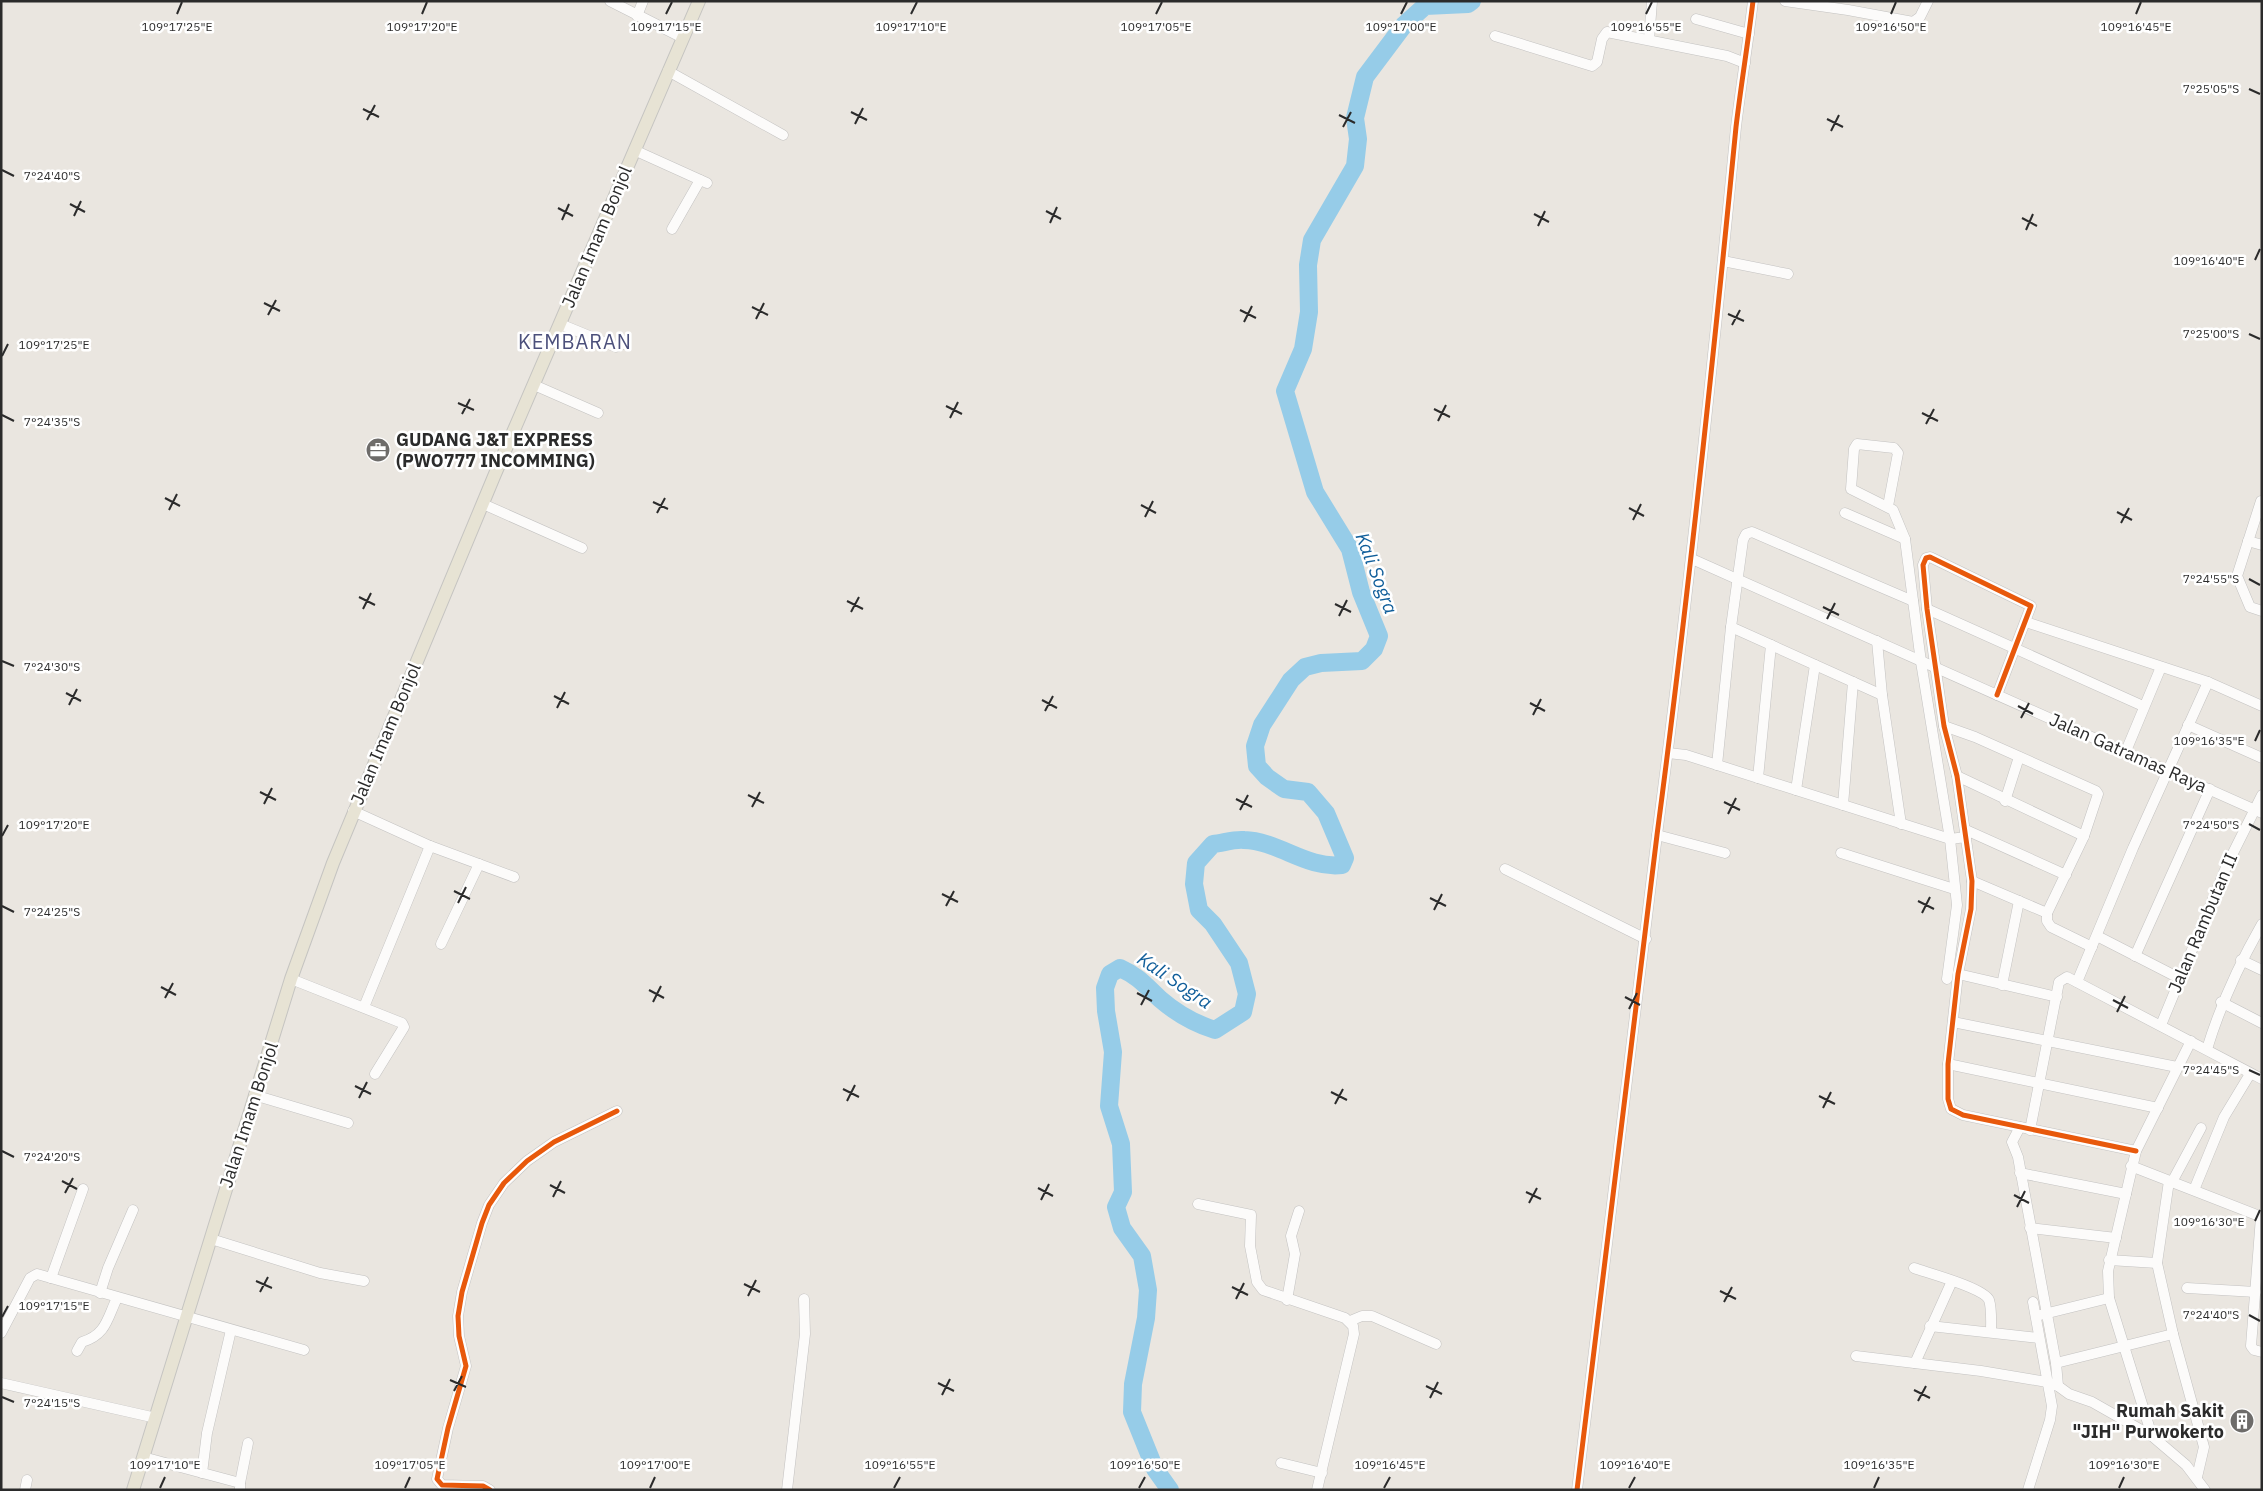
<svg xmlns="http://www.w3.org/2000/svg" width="2263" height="1491" viewBox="0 0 2263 1491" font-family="'IBM Plex Sans',sans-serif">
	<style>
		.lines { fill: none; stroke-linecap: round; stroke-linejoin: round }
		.river { stroke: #96cce8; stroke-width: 18 }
		.minor-casing { stroke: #c3c2c1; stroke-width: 11 }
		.major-casing { stroke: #c5c4c1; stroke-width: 14 }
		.minor { stroke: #fcfbfa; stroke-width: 10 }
		.major { stroke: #e7e3d4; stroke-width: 12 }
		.cycleway-casing { stroke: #fff; stroke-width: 8 }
		.cycleway { stroke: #e8590c; stroke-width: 5 }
		.ticks { fill: none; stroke: #2b2b2b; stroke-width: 2 }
		.labels { text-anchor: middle; stroke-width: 5; stroke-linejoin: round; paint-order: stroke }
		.street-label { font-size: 18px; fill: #2b2b2b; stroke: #fff }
		.poi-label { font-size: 18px; font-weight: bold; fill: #2b2b2b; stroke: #fff; text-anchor: start }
		.water-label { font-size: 19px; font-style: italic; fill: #105e9a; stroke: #fff }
		.quarter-label { font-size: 20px; letter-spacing: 1px; fill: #4c507b; stroke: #fff }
		.ticks-label { font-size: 12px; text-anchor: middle; fill: #2b2b2b; stroke: #fff; stroke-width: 5; stroke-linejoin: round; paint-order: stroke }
	</style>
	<rect width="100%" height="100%" fill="#eae6e0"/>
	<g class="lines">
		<path class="river" d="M1170,1490L1155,1469L1132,1412L1133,1384L1146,1318L1148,1290L1142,1256L1122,1228L1116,1207L1123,1192L1121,1144L1109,1106L1113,1052L1106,1011L1105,988L1110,974L1120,968C1138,976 1146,986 1160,999C1175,1012 1196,1024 1215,1030L1243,1012L1247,994L1239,963L1213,924L1199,910L1194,884L1196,863L1213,844C1223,843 1234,839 1244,840C1279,841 1306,869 1342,865L1345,858L1326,813L1308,792L1284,789L1267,777L1257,766L1255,746L1262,725L1291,680L1305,667L1321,663L1362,661L1374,649L1379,636L1361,592L1350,549L1315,492L1285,391L1303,349L1309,312L1308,265L1312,240L1355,166L1358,139L1355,118L1365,77L1404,25L1425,6L1468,4L1472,1"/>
		<defs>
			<g id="minor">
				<path d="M610,1L683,38"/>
				<path d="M1785,1L1848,10L1913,22L1920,17L1928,1"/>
				<path d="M637,16L643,1"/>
				<path d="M1696,19L1749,34"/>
				<path d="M1495,36L1592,66L1597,62L1602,39L1607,32L1727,56L1745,63"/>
				<path d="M1649,40L1652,1"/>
				<path d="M668,71L783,135"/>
				<path d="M634,150L707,183"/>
				<path d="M672,229L700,180"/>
				<path d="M1723,261L1788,274"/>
				<path d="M560,324L616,347L623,344"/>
				<path d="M534,385L598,413"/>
				<path d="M2261,501L2237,576L2250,607L2262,611"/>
				<path d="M483,504L582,548"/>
				<path d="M1888,506L1898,453L1894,448L1857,444L1854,449L1851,489L1893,510L1905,539L1921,662L1950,839L1957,905L1947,979"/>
				<path d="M1845,513L1905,539"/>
				<path d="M2248,541L2262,545"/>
				<path d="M1692,559L2262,813"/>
				<path d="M1927,609L2143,706"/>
				<path d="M2026,622L2208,682L2262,706"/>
				<path d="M1731,627L1882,695"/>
				<path d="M1877,641L1882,695L1901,824"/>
				<path d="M1997,695L2031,606L1930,557L1926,558L1923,565L1927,609L1944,726L1957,776L1972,881L1971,909L1958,974L1948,1064V1099L1951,1109L1963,1115L2136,1151"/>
				<path d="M2188,725L2262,758"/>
				<path d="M1944,726L1975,737L2096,791L2098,794L2084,836L2047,913L1972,881"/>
				<path d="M2126,751L2161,667"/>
				<path d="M1668,753L1686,755L1950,839L1966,837"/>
				<path d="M1717,765L1731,627L1743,540L1746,534L1752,532L1913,601"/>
				<path d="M1957,776L2084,836"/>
				<path d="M1758,778L1771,645"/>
				<path d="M1796,790L1815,665"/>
				<path d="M2005,801L2019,757"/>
				<path d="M1843,805L1853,682"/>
				<path d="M353,811L430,846L364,1007"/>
				<path d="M1966,830L2066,875"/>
				<path d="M1657,835L1725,853"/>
				<path d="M430,846L514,877"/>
				<path d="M1841,853L1954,889"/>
				<path d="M1505,869L1646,939"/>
				<path d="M2047,913V921L2051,927L2092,947"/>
				<path d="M2097,936L2179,978"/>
				<path d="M441,944L479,864"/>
				<path d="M2135,956L2210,789"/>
				<path d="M2241,960L2262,970"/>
				<path d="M1958,974L2057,997"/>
				<path d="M291,979L402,1023L404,1027L375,1074"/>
				<path d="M2077,982L2133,848L2208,682"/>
				<path d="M2002,985L2019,901"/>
				<path d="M2221,1002L2262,1023"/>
				<path d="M1953,1022L2177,1067"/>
				<path d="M2161,1025L2227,865L2262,795"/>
				<path d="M2207,1049C2221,1003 2238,966 2262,924"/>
				<path d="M1948,1064L2158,1108"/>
				<path d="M254,1095L348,1123"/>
				<path d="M2020,1127L2012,1142L2018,1157L2056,1363L2058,1386"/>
				<path d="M2030,1130L2059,982L2067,977L2262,1079"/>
				<path d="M2131,1166L2262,1217"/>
				<path d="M2020,1173L2126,1194"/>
				<path d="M2169,1181L2157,1263L2173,1334L2204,1447L2197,1477"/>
				<path d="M2172,1182L2201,1128"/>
				<path d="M2194,1190L2224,1117L2250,1074"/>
				<path d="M1198,1204L1251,1215L1250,1246L1257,1282L1263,1290L1345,1318L1353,1326L1354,1334L1317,1490"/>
				<path d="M2261,1217L2251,1346L2254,1350L2262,1352"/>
				<path d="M2030,1228L2116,1238"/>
				<path d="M211,1239L320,1273L364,1281"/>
				<path d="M2109,1260L2157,1263"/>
				<path d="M1914,1268C1928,1273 1984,1288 1989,1300C1992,1309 1991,1323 1991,1332"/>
				<path d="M51,1278L83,1189"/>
				<path d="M2187,1288L2256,1292"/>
				<path d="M100,1293L108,1268L133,1210"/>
				<path d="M1287,1300L1295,1254L1291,1236L1299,1211"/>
				<path d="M2040,1315L2109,1298"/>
				<path d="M1350,1321L1362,1316H1372L1436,1344"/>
				<path d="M1930,1326L2039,1338"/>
				<path d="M1,1333L30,1278L37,1274L304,1350"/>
				<path d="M77,1351L82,1342C106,1335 107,1319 117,1298"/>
				<path d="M1856,1356L1981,1371L2047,1382L2058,1386L2069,1394L2092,1402L2152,1436L2186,1465L2205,1490"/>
				<path d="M1915,1363L1952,1281"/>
				<path d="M2056,1363L2173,1334"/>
				<path d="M1,1383L156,1418"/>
				<path d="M2152,1436L2109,1298L2108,1271L2136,1151L2191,1041"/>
				<path d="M143,1457L240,1483V1490"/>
				<path d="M1281,1463L1322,1473"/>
				<path d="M202,1473L207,1433L231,1330"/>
				<path d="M240,1483L248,1443"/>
				<path d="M25,1490L27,1480"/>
				<path d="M490,1490L483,1486L442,1485L437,1479L448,1428L466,1366L459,1336L458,1316L462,1292L482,1223L489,1205L504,1183L527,1161L554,1142L617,1111"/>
				<path d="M787,1490L805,1334L804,1299"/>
				<path d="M1577,1490L1657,835C1688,600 1713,363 1736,127C1741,85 1748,43 1753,1"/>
				<path d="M2028,1490L2050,1420L2052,1406L2033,1302"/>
			</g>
			<path id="major" d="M133,1490L291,979L333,863L495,474L699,1"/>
		</defs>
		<use href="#minor" class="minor-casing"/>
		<use href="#major" class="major-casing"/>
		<use href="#minor" class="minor"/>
		<use href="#major" class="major"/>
		<defs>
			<g id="cycleway">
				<path d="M1997,695L2031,606L1930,557L1926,558L1923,565L1927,609L1944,726L1957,776L1972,881L1971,909L1958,974L1948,1064V1099L1951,1109L1963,1115L2136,1151"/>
				<path d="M490,1490L483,1486L442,1485L437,1479L448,1428L466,1366L459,1336L458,1316L462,1292L482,1223L489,1205L504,1183L527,1161L554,1142L617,1111"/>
				<path d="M1577,1490L1657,835C1688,600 1713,363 1736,127C1741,85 1748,43 1753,1"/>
			</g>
		</defs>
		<use href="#cycleway" class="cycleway-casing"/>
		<use href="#cycleway" class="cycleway"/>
	</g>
	<path class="ticks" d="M177,14L182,2M422,14L427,2M666,14L672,2M911,14L917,2M1156,14L1162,2M1401,14L1407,2M1646,14L1652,2M1891,14L1896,2M2136,14L2141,2M2249,89L2260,94M363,109L379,117M851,112L867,120M1339,115L1355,123M1827,119L1843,127M367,120L375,105M855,124L863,108M1343,127L1351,112M1831,131L1839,115M2,170L14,176M70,204L85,212M558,208L573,216M1046,211L1061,219M1534,214L1549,222M74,216L81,201M2022,218L2037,226M562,220L569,204M1050,223L1057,207M1538,226L1545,211M2026,230L2033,214M2255,260L2260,249M264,303L280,311M752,307L768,315M1240,310L1256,318M1728,314L1744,321M268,315L276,300M756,319L764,303M1244,322L1252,306M1732,325L1740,310M2249,334L2260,339M2,356L8,344M458,403L474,410M946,406L962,414M1434,409L1450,417M1922,413L1938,421M462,414L470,399M2,415L14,421M950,418L958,402M1438,421L1446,405M1926,424L1934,409M165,498L180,506M653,502L668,509M1141,505L1156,513M1629,508L1644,516M169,510L177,494M2117,512L2132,520M657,513L665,498M1145,517L1153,501M1633,520L1641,504M2121,523L2129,508M2249,579L2260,585M359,597L375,605M847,601L863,609M1335,604L1351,612M1823,607L1839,615M363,609L371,593M851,612L859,597M1339,616L1347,600M1827,619L1835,603M2,661L14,666M66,693L81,701M554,696L569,704M1042,700L1057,708M1530,703L1545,711M69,705L77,689M2018,706L2033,714M557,708L565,692M1045,711L1053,696M1533,715L1541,699M2021,718L2029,703M2255,741L2260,730M260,792L276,800M748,795L764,803M1236,799L1252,807M1724,802L1740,810M264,804L272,788M752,807L760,792M1240,810L1248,795M1728,814L1736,798M2249,824L2260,830M2,836L8,825M454,891L470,899M942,894L958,902M1430,898L1446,906M1918,901L1934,909M458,903L466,887M2,906L14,912M946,906L954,891M1434,910L1442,894M1922,913L1930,897M161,987L176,995M649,990L664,998M1137,993L1152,1001M1625,997L1640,1005M165,998L173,983M2113,1000L2128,1008M653,1002L661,986M1141,1005L1149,990M1629,1009L1637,993M2117,1012L2125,996M2249,1070L2260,1075M355,1086L371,1094M843,1089L859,1097M1331,1092L1347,1100M1819,1096L1835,1104M359,1098L367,1082M847,1101L855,1085M1335,1104L1343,1089M1823,1108L1831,1092M2,1151L14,1157M62,1181L77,1189M550,1185L565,1193M1038,1188L1053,1196M1526,1192L1541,1199M65,1193L73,1178M2014,1195L2029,1203M553,1197L561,1181M1041,1200L1049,1184M1529,1203L1537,1188M2017,1207L2025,1191M2255,1221L2260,1210M256,1281L272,1288M744,1284L760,1292M1232,1287L1248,1295M1720,1291L1736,1299M260,1292L268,1277M748,1296L756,1280M1236,1299L1244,1283M1724,1302L1732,1287M2249,1315L2260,1321M2,1317L8,1306M450,1380L466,1387M938,1383L954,1391M1426,1386L1442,1394M1914,1390L1930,1398M454,1391L462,1376M942,1395L950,1379M2,1397L14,1402M1430,1398L1438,1382M1918,1401L1926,1386M160,1488L165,1477M405,1488L410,1477M650,1488L655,1477M894,1488L900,1477M1139,1488L1145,1477M1384,1488L1390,1477M1629,1488L1635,1477M1874,1488L1879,1477M2119,1488L2124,1477"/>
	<defs>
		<symbol id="office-disc" viewBox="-11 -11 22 22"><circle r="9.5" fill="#6e6c6a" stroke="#fff"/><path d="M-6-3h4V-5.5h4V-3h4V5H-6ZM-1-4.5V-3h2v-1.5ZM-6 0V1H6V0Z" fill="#fff"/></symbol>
		<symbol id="building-disc" viewBox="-11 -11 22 22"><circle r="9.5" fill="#6e6c6a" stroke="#fff"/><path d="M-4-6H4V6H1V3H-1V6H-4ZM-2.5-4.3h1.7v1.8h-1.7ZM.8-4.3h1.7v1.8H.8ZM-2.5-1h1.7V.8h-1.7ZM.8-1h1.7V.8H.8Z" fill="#fff"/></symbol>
	</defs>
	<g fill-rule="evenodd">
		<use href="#office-disc" x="364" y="436" width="28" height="28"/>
		<use href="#building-disc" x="2228" y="1407" width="28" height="28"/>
	</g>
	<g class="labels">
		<g class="street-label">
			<text transform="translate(597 237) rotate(-67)" y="6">Jalan Imam Bonjol</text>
			<text transform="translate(386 734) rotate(-67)" y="6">Jalan Imam Bonjol</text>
			<text transform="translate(2128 753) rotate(24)" y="6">Jalan Gatramas Raya</text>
			<text transform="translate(2203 923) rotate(-67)" y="6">Jalan Rambutan II</text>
			<text transform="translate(249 1115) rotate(-72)" y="6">Jalan Imam Bonjol</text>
		</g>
		<g class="poi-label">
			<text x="396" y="446">GUDANG J&amp;T EXPRESS<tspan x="396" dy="21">(PWO777 INCOMMING)</tspan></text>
			<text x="2224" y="1417" text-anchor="end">Rumah Sakit<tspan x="2224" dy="21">"JIH" Purwokerto</tspan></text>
		</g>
		<g class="water-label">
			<text transform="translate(1377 573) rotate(69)" y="7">Kali Sogra</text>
			<text transform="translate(1175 980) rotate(34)" y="7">Kali Sogra</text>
		</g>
		<g class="quarter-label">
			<text x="575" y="349">KEMBARAN</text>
		</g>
	</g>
	<g class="ticks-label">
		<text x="177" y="31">109°17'25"E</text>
		<text x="422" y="31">109°17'20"E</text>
		<text x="666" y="31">109°17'15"E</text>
		<text x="911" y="31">109°17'10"E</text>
		<text x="1156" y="31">109°17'05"E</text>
		<text x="1401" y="31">109°17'00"E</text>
		<text x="1646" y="31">109°16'55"E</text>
		<text x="1891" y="31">109°16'50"E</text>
		<text x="2136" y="31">109°16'45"E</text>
		<text x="2211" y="93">7°25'05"S</text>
		<text x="52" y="180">7°24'40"S</text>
		<text x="2209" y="265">109°16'40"E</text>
		<text x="2211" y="338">7°25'00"S</text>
		<text x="54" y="349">109°17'25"E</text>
		<text x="52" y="426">7°24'35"S</text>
		<text x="2211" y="583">7°24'55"S</text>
		<text x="52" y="671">7°24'30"S</text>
		<text x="2209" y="745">109°16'35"E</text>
		<text x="2211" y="829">7°24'50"S</text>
		<text x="54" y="829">109°17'20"E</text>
		<text x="52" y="916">7°24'25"S</text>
		<text x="2211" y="1074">7°24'45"S</text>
		<text x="52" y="1161">7°24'20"S</text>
		<text x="2209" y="1226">109°16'30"E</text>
		<text x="54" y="1310">109°17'15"E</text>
		<text x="2211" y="1319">7°24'40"S</text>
		<text x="52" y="1407">7°24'15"S</text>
		<text x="165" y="1469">109°17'10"E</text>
		<text x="410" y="1469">109°17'05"E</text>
		<text x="655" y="1469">109°17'00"E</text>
		<text x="900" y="1469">109°16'55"E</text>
		<text x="1145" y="1469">109°16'50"E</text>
		<text x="1390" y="1469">109°16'45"E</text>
		<text x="1635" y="1469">109°16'40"E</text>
		<text x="1879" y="1469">109°16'35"E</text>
		<text x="2124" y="1469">109°16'30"E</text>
	</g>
	<rect width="2263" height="1491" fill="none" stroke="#2b2b2b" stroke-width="5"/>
</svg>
